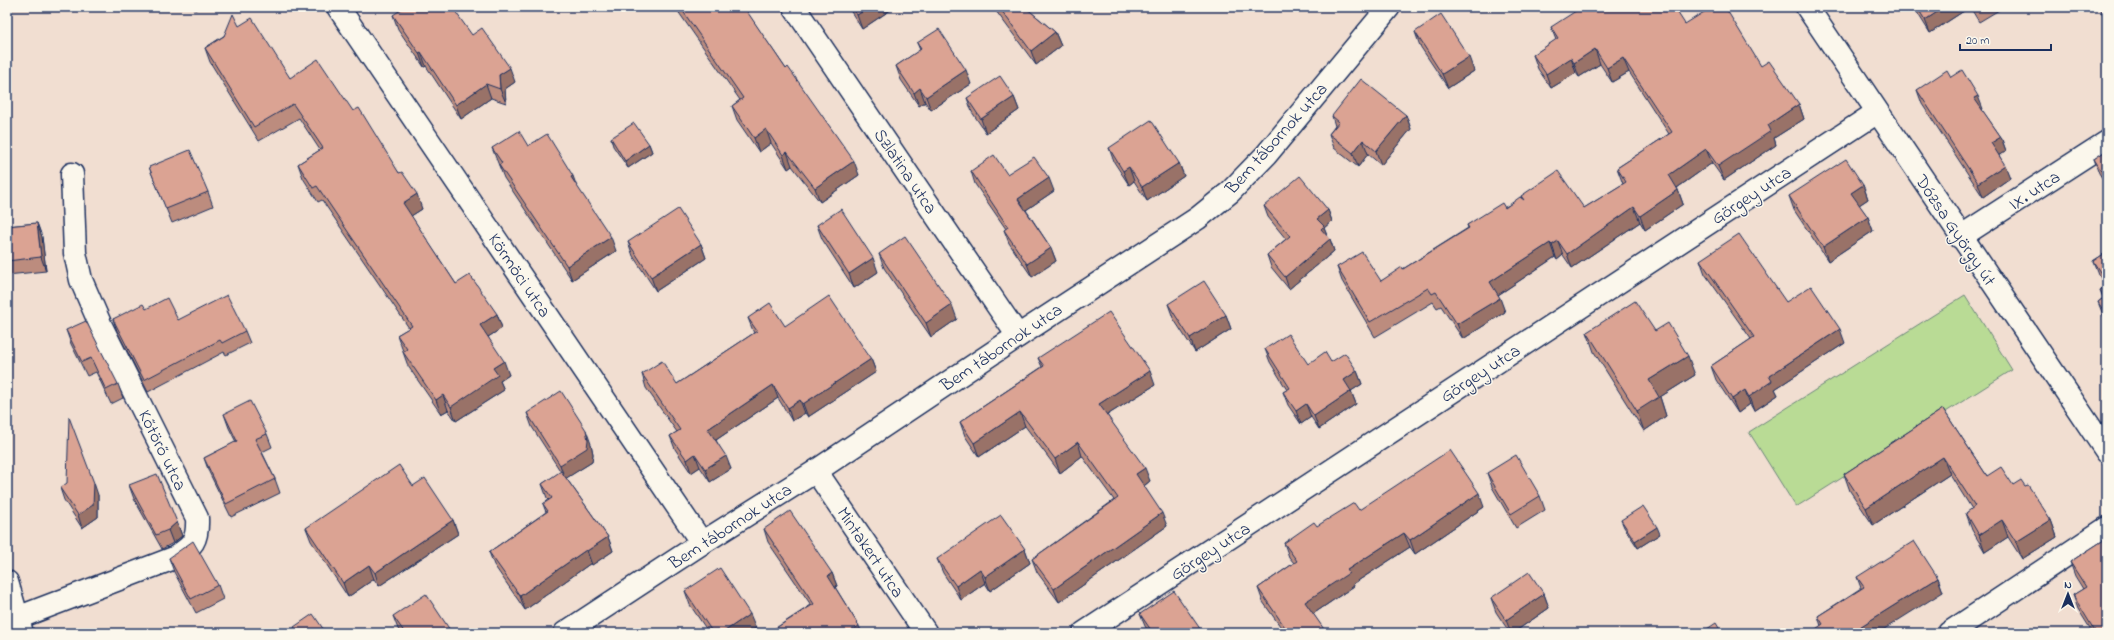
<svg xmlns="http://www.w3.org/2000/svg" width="2114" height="640" viewBox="0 0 2114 640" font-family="'Indie Flower',sans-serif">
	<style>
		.green { fill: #b9db95; stroke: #6a857a }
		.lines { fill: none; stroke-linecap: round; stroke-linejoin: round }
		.street-casing { stroke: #1b2f5e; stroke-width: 25 }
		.secondary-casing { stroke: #1b2f5e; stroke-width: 25 }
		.street { stroke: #fbf7ec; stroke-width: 22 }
		.secondary { stroke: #fbf7ec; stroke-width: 22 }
		.wall { fill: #bc8c7e; stroke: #1b2f5e }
		.shaded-wall { fill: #997267; stroke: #1b2f5e }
		.building { fill: #dba393; stroke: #1b2f5e }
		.labels { text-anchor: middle; stroke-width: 3; stroke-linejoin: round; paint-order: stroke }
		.street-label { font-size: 18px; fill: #1b2f5e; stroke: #fbf7ec }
	</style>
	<rect width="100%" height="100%" fill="#f1ded1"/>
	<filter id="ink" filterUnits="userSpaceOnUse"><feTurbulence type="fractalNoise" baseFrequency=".025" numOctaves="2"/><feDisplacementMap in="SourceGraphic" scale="8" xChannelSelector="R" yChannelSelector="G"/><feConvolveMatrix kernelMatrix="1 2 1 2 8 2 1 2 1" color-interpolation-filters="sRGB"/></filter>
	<g filter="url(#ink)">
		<path class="green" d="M1965,295L2012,370L1796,507L1749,432Z"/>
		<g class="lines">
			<defs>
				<g id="street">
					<path d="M338,7L702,543"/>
					<path d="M794,7L1018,336"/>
					<path d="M1960,237L2107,142"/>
					<path d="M816,471L926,633"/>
					<path d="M17,618L174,558C193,546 198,541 197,518L101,326L81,280L75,253L72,174"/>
					<path d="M565,633L702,543L816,471L1018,336L1198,218L1230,192L1266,155L1389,7"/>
					<path d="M1084,633L1876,113"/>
					<path d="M1949,633L2107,528"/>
				</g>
				<g id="secondary">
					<path d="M1807,7L2107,452"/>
					<path d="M7,582L22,633"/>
				</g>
			</defs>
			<use href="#street" class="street-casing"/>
			<use href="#secondary" class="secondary-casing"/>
			<use href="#street" class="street"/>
			<use href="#secondary" class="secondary"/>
		</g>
		<g class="wall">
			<path d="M675,7H745L744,8L859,175L820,202L792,166L788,169L771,143L759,152L737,120L732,106L740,100Z"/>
			<path d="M848,7H895L862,29Z"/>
			<path d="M993,7H1025L1055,32L1061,46L1036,65Z"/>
			<path d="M1914,7H2004L1979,22L1970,7L1930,33L1915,9Z"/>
			<path d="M2100,7H2107V20L2102,13Z"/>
			<path d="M393,15L472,35L515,82L505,89L506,103L491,98L461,119L426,66L424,67L398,29Z"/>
			<path d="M1685,24L1761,66L1799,104L1804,119L1774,138L1776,145L1724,180L1712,163L1677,188L1678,190L1683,204L1645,230L1640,222L1572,268L1563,255L1557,260L1555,257L1498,295L1505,312L1463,339L1441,306L1437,308L1433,302L1375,337L1342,281L1337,267L1381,281L1403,269L1468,228L1467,225L1522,199L1521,196L1584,208L1623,184L1617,168L1669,134L1629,72L1612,82L1600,64L1579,77L1576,73L1551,88L1538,69L1533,55L1556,40L1551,27Z"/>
			<path d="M239,26L290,78L353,111L399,173L422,209L411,216L456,284L497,314L502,328L488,337L509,375L500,381L504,390L456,421L448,410L441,414L408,366L403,352V351L397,335L409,328L322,200L318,202L303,178L298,164L320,150L299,118L259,141L210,62L205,48Z"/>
			<path d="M1415,32L1474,71L1448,88L1420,46Z"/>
			<path d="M917,43L971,84L931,110L925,102L919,106L901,80L896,66L920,50Z"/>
			<path d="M1951,77L1983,109L1982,110L2001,137L2006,151L1999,155L2010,178L1983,197L1922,104L1917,90Z"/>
			<path d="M1014,97L1019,110L986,133L972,112L967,98Z"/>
			<path d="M1406,115L1411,129L1381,165L1368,154L1358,167L1334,148L1329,134L1335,126L1332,116Z"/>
			<path d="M611,138L649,144L652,152L628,168L613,146Z"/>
			<path d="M528,146L616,251L572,280L504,178L492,148Z"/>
			<path d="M1109,148L1179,163L1184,176L1147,201L1134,181L1129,185L1114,162Z"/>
			<path d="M2107,150V186L2099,173L2094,159Z"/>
			<path d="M149,167L208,192L213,206L172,223Z"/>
			<path d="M971,171L1007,174L1054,191L1026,210L1051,248L1056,261L1032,277L1009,243L1004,230L1006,229L975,184Z"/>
			<path d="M1863,185L1868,199L1859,205L1868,217L1873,231L1828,261L1794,210L1789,196Z"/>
			<path d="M1264,206L1328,210L1332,221L1324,228L1327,236L1330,239L1334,251L1289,289L1271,267L1267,255L1286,239L1268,217Z"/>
			<path d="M37,223L42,237L46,271L7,275V226Z"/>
			<path d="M817,225L878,272L854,288L822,239Z"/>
			<path d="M628,242L701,244L706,258L656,291L633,256Z"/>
			<path d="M2107,252V321L2103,315L2098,302L2103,298L2100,290L2106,286L2098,274L2093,261Z"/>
			<path d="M879,254L957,319L931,337L884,268Z"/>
			<path d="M1700,260L1786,302L1845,343L1775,389L1778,395L1754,411L1750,404L1738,413L1716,380L1711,366L1751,339L1705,274Z"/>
			<path d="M1168,304L1226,315L1231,329L1195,352L1173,318Z"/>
			<path d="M146,309L178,320L245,331L250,343L226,355L224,352L148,392L117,331L113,319Z"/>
			<path d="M748,318L785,326L871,359L876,372L808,417L805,413L792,421L778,398L716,440L731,469L710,482L700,467L691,473L675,449L670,436L677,432L646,388L642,374L677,384L754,333L753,331Z"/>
			<path d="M66,330L118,384L123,398L111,404L96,372L87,376L71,344Z"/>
			<path d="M1655,331L1695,375L1660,397L1666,416L1644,431L1594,352L1587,332Z"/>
			<path d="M1265,349L1308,364L1331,362L1357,371L1362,384L1351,391L1356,404L1319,429L1311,417L1301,424L1288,405L1283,392L1287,390L1270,362Z"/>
			<path d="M1038,358L1155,385L1107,415L1150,481L1144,486L1167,526L1059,602L1037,572L1032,559L1114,500L1082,456L1060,473L1025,426L979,457L965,436L960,422L1042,367Z"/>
			<path d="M1943,409L1987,476L2013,485L2025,486L2051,520L2057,537L2022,559L2008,537L1985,552L1972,530L1966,513L1972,509L1950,474L1873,525L1850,491L1844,474Z"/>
			<path d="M527,413L591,444L593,454L592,462L566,478L608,537L613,551L592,565L591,563L525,610L494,565L489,552L546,512L543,504L549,500L547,498L542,484L561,472L532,427Z"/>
			<path d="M224,414L267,434L272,447L262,452L275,479L280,493L231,517L209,472L204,458L236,442L229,428Z"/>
			<path d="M1487,473L1540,496L1545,510L1516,528L1492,487Z"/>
			<path d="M129,485L177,522L182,536L173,543L162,549L134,499Z"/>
			<path d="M413,486L453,520L458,534L379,586L374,579L348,597L311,541L306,528Z"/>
			<path d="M60,488L98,495V517L82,528L64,500Z"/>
			<path d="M1484,507L1415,554L1410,547L1353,584L1354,586L1313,614L1326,633H1285L1263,602L1258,588L1294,563L1289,557L1284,543L1359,510Z"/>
			<path d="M1621,520L1660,534L1638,548L1624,527Z"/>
			<path d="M764,529L832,573L837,586L835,587L859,626L862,633H768L811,605L768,542Z"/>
			<path d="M2107,538V633H2093L2078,609L2073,595L2083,589L2075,576L2070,562Z"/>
			<path d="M1025,549L1030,563L990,591L985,583L961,600L943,573L937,559Z"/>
			<path d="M169,558L218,585L223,599L196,613L174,572Z"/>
			<path d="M1857,577L1938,578L1943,592L1821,626L1818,616L1861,588Z"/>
			<path d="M685,591L756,628L748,633H709L690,605Z"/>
			<path d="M1544,594L1549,608L1513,633H1510L1496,612L1491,598Z"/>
			<path d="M1140,614L1203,633H1149L1145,626Z"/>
			<path d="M393,616L452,633H401L398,629Z"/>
		</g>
		<g class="shaded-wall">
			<path d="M194,7H200L195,10Z"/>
			<path d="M869,7H895L862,29L857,15Z"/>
			<path d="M1945,7H1970L1930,33L1925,20Z"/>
			<path d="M1055,32L1061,46L1036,65L1031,51Z"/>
			<path d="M1595,49L1600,64L1579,77L1574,63Z"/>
			<path d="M421,52L426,66L424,67L419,53Z"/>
			<path d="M1469,57L1474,71L1448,88L1442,74Z"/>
			<path d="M1571,58L1576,73L1551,88L1546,74Z"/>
			<path d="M1623,58L1629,72L1612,82L1607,68Z"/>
			<path d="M510,68L515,82L505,89L506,103L500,89L499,75Z"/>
			<path d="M966,70L971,84L931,110L926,97Z"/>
			<path d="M486,84L491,98L461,119L456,105Z"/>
			<path d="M920,88L925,102L919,106L914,93Z"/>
			<path d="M1978,96L1983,109L1980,112L1974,98Z"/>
			<path d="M1014,97L1019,110L986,133L981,119Z"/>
			<path d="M1799,104L1804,119L1774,138L1776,145L1724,180L1718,166L1768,125Z"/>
			<path d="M1406,115L1411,129L1381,165L1376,151Z"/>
			<path d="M766,129L771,143L759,152L754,138Z"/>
			<path d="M2001,137L2006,151L1996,157L1991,143Z"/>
			<path d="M1363,140L1368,154L1358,167L1353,153Z"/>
			<path d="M649,144L652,152L628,168L625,161Z"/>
			<path d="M1706,149L1712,163L1674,190L1669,175Z"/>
			<path d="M787,152L792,166L788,169L783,155Z"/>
			<path d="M854,161L859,175L820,202L815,188Z"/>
			<path d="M1179,163L1184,176L1147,201L1142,187Z"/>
			<path d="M2005,165L2010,178L1983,197L1978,183Z"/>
			<path d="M1129,167L1134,181L1129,185L1123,171Z"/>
			<path d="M573,176L578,190L571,177Z"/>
			<path d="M1049,178L1054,191L1023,212L1018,199Z"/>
			<path d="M1863,185L1868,199L1856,207L1851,193Z"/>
			<path d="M1678,190L1683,204L1645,230L1640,216Z"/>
			<path d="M417,194L422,209L408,218L403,203Z"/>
			<path d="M1634,207L1640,222L1572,268L1567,254Z"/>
			<path d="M1328,210L1332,221L1324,228L1328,238L1325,240L1317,219Z"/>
			<path d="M1868,217L1873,231L1828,261L1823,247Z"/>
			<path d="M37,223L42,237L46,271L41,257Z"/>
			<path d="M611,237L616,251L572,280L567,266Z"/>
			<path d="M1330,239L1334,251L1289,289L1285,277Z"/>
			<path d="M1558,241L1563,255L1557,260L1552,245Z"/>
			<path d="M1550,243L1555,257L1495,297L1490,282Z"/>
			<path d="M701,244L706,258L656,291L651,277Z"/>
			<path d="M1051,248L1056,261L1032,277L1027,264Z"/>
			<path d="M873,258L878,272L854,288L849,274Z"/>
			<path d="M1500,298L1505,312L1463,339L1457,324Z"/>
			<path d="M952,305L957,319L931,337L926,323Z"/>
			<path d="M497,314L502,328L485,339L480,325Z"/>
			<path d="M1226,315L1231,329L1195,352L1190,338Z"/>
			<path d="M1840,329L1845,343L1775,389L1778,395L1754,411L1749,397L1769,376Z"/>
			<path d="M1688,356L1695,375L1660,397L1666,416L1644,431L1637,411L1649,380Z"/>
			<path d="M871,359L876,372L808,417L803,404Z"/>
			<path d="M504,361L509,375L500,381L504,390L456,421L451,407L493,368Z"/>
			<path d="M1150,371L1155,385L1104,417L1099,404Z"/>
			<path d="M1357,371L1362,384L1348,393L1344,380Z"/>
			<path d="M773,385L778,398L713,442L708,429Z"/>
			<path d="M1745,390L1750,404L1738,413L1732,399Z"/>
			<path d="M1351,391L1356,404L1319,429L1314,416Z"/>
			<path d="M443,395L448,410L441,414L436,400Z"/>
			<path d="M800,400L805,413L792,421L788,408Z"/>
			<path d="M1306,404L1311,417L1301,424L1296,411Z"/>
			<path d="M1020,412L1025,426L979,457L974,443Z"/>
			<path d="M586,430L591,444L593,454L592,462L565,479L560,465Z"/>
			<path d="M1078,442L1082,456L1060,473L1055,459Z"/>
			<path d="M695,454L700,467L691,473L687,460Z"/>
			<path d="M726,456L731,469L710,482L705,469Z"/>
			<path d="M1943,457L1950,474L1873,525L1866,508Z"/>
			<path d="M1145,468L1150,481L1141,488L1136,474Z"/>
			<path d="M94,483L98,495V517L82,528L78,515Z"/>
			<path d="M1479,493L1484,507L1415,554L1410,540Z"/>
			<path d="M1162,513L1167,526L1059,602L1054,589Z"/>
			<path d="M453,520L458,534L379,586L375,573Z"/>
			<path d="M2002,520L2008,537L1985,552L1979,535Z"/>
			<path d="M2051,520L2057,537L2022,559L2016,542Z"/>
			<path d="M177,522L182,536L173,543L168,530Z"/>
			<path d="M1657,527L1660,534L1638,548L1635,541Z"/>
			<path d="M1404,533L1410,547L1353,584L1354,586L1310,616L1305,602L1347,570Z"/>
			<path d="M608,537L613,551L592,565L587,551Z"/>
			<path d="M1025,549L1030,563L990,591L985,577Z"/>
			<path d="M586,550L591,563L525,610L520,596Z"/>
			<path d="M369,565L374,579L348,597L343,583Z"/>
			<path d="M980,569L985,583L961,600L956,586Z"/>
			<path d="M832,573L837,586L833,589L828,576Z"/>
			<path d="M1938,578L1943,592L1878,633H1860L1858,628Z"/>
			<path d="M1544,594L1549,608L1513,633H1511L1506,620Z"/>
			<path d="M750,614L756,628L748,633H722Z"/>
		</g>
		<g class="building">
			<path d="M405,7H452L472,35L482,28L510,68L499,75L500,89L486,84L456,105L421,52L419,53L393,15Z"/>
			<path d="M680,7H744L786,69L788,67L854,161L815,188L787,152L783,155L766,129L754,138L732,106L743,98Z"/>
			<path d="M852,7H869L857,15Z"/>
			<path d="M999,7H1025L1055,32L1031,51Z"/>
			<path d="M1582,7H1674L1685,24L1712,7H1725L1761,66L1769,61L1799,104L1768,125L1771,131L1718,166L1706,149L1669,175L1678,190L1640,216L1634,207L1567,254L1558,241L1552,245L1550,243L1490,282L1500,298L1457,324L1436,292L1432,294L1428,288L1370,322L1337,267L1362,252L1381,281L1402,267L1403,269L1469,228L1467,225L1502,203L1505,208L1520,197L1524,200L1521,196L1558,171L1584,208L1626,182L1617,168L1672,132L1623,58L1607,68L1595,49L1574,63L1571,58L1546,74L1533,55L1558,38L1551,27Z"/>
			<path d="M1917,7H1945L1925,20Z"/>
			<path d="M2102,7H2107V14Z"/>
			<path d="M233,14L239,26L252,18L290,78L318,59L353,111L359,108L399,173L402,172L417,194L403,203L456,284L470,275L497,314L480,325L504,361L493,368L498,375L451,407L443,395L436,400L403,352L407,349L397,335L412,326L317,186L313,188L298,164L323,148L293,104L254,127L205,48L224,36Z"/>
			<path d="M1441,14L1469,57L1442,74L1415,32Z"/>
			<path d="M939,29L966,70L926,97L920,88L914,93L896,66L921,49L917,43Z"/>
			<path d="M1947,70L1951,77L1962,70L1978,96L1974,98L2001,137L1991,143L2005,165L1978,183L1917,90Z"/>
			<path d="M1000,76L1014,97L981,119L967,98Z"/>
			<path d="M1361,79L1406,115L1376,151L1363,140L1353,153L1329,134L1339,122L1332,116Z"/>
			<path d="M1151,120L1179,163L1142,187L1129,167L1123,171L1109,148Z"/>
			<path d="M634,123L649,144L625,161L611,138Z"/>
			<path d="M519,131L528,146L547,134L573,176L571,177L611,237L567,266L499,165L502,163L492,148Z"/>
			<path d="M190,150L208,192L166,209L149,167Z"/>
			<path d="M2107,150V180L2094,159Z"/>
			<path d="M994,155L1007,174L1034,157L1049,178L1018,199L1051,248L1027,264L1004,230L1008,227L971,171Z"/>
			<path d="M1846,159L1863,185L1851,193L1868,217L1823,247L1789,196Z"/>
			<path d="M1300,176L1328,210L1317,219L1324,226L1321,229L1330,239L1285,277L1267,255L1290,236L1264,206Z"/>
			<path d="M678,209L701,244L651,277L628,242Z"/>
			<path d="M841,209L873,258L849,274L817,225Z"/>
			<path d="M37,223L41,257L7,261V226Z"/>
			<path d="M1739,234L1786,302L1811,286L1840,329L1769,376L1772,381L1749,397L1745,390L1732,399L1711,366L1754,337L1700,260Z"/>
			<path d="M905,236L952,305L926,323L879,254Z"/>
			<path d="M2107,252V283L2093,261Z"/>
			<path d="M1204,281L1226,315L1190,338L1168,304Z"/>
			<path d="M2107,286V316L2098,302L2105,297L2100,290Z"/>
			<path d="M227,295L245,331L222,343L220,340L144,380L113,319L143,304L146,309L167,298L178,320Z"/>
			<path d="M829,296L871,359L803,404L800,400L788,408L773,385L708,429L726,456L705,469L695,454L687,460L670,436L680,430L642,374L662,361L677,384L757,331L748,318L770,303L785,326Z"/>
			<path d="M1635,301L1655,331L1668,323L1688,356L1649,380L1659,397L1637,411L1587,332Z"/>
			<path d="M1109,312L1150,371L1099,404L1145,468L1136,474L1162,513L1054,589L1032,559L1118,498L1078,442L1055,459L1020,412L974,443L960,422L1044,366L1038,358Z"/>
			<path d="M86,321L118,384L106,390L91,358L82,362L66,330Z"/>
			<path d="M1288,334L1308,364L1325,352L1331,362L1345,353L1357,371L1344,380L1351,391L1314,416L1306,404L1296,411L1283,392L1290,388L1265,349Z"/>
			<path d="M561,391L586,430L588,440L587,448L560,465L527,413Z"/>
			<path d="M250,401L267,434L255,439L275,479L226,504L204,458L237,441L224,414Z"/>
			<path d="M1943,409L1987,476L2001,467L2013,485L2021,480L2025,486L2028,485L2051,520L2016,542L2002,520L1979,535L1966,513L1975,506L1943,457L1866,508L1844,474Z"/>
			<path d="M69,417L94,483L93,505L78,515L60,488L67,483Z"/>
			<path d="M1450,450L1479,493L1410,540L1404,533L1347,570L1349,573L1305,602L1326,632L1325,633H1289L1258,588L1297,561L1284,543L1314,522L1317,526L1354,503L1359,510Z"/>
			<path d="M1516,455L1540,496L1511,514L1487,473Z"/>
			<path d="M399,465L413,486L425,478L453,520L375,573L369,565L343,583L306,528Z"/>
			<path d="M561,471L608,537L587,551L586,550L520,596L489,552L548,511L543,504L552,498L542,484Z"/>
			<path d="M157,474L177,522L168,530L156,535L129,485Z"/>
			<path d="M1643,506L1657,527L1635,541L1621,520Z"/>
			<path d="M790,511L832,573L828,576L859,626L849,632L850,633H768L814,604L764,529Z"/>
			<path d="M1001,515L1025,549L985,577L980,569L956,586L937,559Z"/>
			<path d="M2107,538V633H2096L2073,595L2086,587L2070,562Z"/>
			<path d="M193,541L218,585L191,599L169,558Z"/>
			<path d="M1914,541L1938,578L1858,628L1861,633H1810L1823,624L1818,616L1864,587L1857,577Z"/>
			<path d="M720,568L750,614L722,633H713L685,591Z"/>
			<path d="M1529,572L1544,594L1506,620L1491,598Z"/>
			<path d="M1174,591L1203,633H1153L1140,614Z"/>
			<path d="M426,594L452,633H405L393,616Z"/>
			<path d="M313,614L326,633H297L294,627Z"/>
			<path d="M1716,623L1722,633H1701Z"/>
			<path d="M2005,629L2007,633H1999Z"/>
		</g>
	</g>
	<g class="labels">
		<g class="street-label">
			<text transform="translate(1276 138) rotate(-48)" y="6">Bem tábornok utca</text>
			<text transform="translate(906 171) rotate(56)" y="6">Szlatina utca</text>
			<text transform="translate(2034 190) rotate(-33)" y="6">IX. utca</text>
			<text transform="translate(1751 195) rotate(-33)" y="6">Görgey utca</text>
			<text transform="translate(1956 230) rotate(56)" y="6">Dózsa György út</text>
			<text transform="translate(520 275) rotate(56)" y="6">Körmöci utca</text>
			<text transform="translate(1001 347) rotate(-34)" y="6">Bem tábornok utca</text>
			<text transform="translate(1480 373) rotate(-33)" y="6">Görgey utca</text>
			<text transform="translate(163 450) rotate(64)" y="6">Kőtörő utca</text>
			<text transform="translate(730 526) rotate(-33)" y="6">Bem tábornok utca</text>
			<text transform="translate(1210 551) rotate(-33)" y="6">Görgey utca</text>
			<text transform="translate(871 552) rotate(56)" y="6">Mintakert utca</text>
		</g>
	</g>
	<rect width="2114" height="640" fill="none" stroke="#fbf7ec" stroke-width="24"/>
	<rect x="12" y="12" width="2090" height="616" fill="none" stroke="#1b2f5e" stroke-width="1.5" filter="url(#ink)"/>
	<g transform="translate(2068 594)" stroke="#fbf7ec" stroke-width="3" paint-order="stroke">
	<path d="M0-3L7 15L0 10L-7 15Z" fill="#1b2f5e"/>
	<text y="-6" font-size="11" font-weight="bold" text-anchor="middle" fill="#1b2f5e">N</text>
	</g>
	<path d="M1960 44v6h91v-6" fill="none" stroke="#1b2f5e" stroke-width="2"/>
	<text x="1966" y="44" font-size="12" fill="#1b2f5e" stroke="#fbf7ec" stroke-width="3" paint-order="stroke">20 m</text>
</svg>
